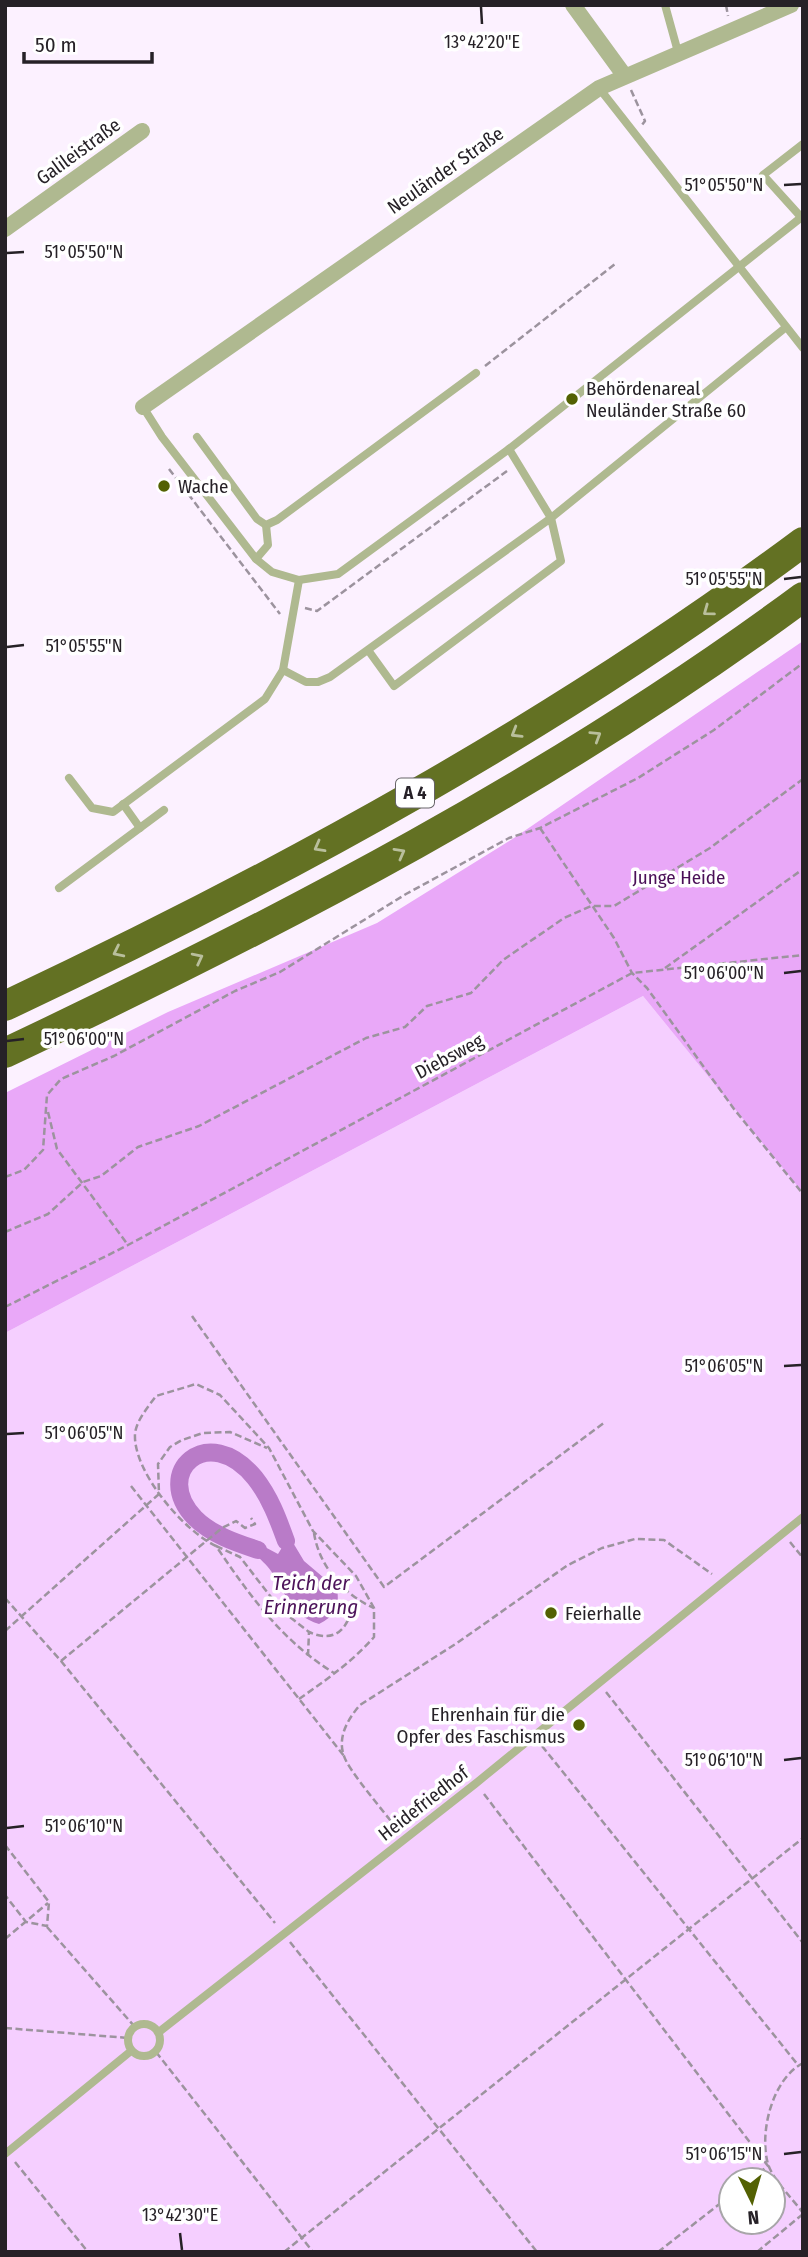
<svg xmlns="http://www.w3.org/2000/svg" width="808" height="2257" viewBox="0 0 808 2257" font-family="'Fira Sans Condensed',sans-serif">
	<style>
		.green { fill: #f5cfff; fill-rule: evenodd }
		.forest { fill: #e9a8f8 }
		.water { fill: #b97bc8 }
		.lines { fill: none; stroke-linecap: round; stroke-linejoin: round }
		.canal { stroke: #b97bc8; stroke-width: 18 }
		.path { stroke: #9c939e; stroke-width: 2.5; stroke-dasharray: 7 3.5; stroke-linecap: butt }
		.service { stroke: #afb990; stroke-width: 8 }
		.minor { stroke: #afb990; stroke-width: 16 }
		.motorway { stroke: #637123; stroke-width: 30 }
		.oneway { stroke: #b9bf9c }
		.ticks { fill: none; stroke: #262127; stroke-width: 2.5 }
		.poi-dot { fill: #536103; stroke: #fff; stroke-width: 2.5 }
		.labels { text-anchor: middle; stroke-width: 7; stroke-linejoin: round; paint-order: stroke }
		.shield { fill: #fff; stroke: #676468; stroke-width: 2 }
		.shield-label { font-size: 18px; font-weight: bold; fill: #262127 }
		.street-label { font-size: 19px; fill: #262127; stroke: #fff }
		.poi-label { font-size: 19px; fill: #262127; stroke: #fff; text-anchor: start }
		.park-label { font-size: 19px; fill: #4a0f57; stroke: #fff }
		.water-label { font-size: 21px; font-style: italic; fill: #4d135a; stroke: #fff }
		.ticks-label { font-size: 18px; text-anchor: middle; fill: #262127; stroke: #fff; stroke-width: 7; stroke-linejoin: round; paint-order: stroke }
	</style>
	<rect width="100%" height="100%" fill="#fcf1ff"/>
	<path class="green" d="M643,996L803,1193V2252H5V1333ZM731,2180H773V2222H731Z"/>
	<path class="forest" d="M803,641V1193L643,996L5,1333V1093L168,1012L377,923L514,838Z"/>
	<path class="water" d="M286,1541H292L304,1561L337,1589C340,1607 335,1616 319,1624C290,1615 286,1593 271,1571C267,1565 260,1559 255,1554L263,1546L278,1554Z"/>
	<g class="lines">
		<path class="canal" d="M258,1550C237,1543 212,1535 195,1518C151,1473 208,1420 255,1478C270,1497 278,1519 286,1541"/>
		<g class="path">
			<path d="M726,5L728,16"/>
			<path d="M631,90L645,121L642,125"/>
			<path d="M485,366L615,264"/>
			<path d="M169,469L280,614"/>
			<path d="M305,608L317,611L507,471"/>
			<path d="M540,828L614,938L632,973L647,988L734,1109L803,1194"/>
			<path d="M665,968L803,869"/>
			<path d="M48,1112L57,1149L128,1245"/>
			<path d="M5,1177L24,1170L43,1150L47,1095L61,1079L114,1056L235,991L280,972L406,894L509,838L540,828L638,778L714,730L803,663"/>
			<path d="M5,1232L48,1214L83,1182L101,1176L138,1147L199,1126L366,1038L405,1027L427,1006L471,993L503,960L564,918L591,906H614L710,848L803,779"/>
			<path d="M5,1307L128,1245L632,973L803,955"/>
			<path d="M192,1316L384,1587L605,1422"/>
			<path d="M131,1486L344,1756"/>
			<path d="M314,1533C319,1566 344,1595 374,1608"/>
			<path d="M790,1542L803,1558"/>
			<path d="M216,1546L240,1557L281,1610L309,1632"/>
			<path d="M5,1598L61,1661L275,1923"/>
			<path d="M5,1631L159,1494L158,1464L170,1447L182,1440L203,1433L230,1432L267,1448"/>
			<path d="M308,1656L309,1632C338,1645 350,1625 354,1599"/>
			<path d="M61,1661L222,1528L236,1521L245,1528L255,1524L251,1518"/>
			<path d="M606,1692L803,1943"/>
			<path d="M299,1699C326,1680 352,1662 374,1637V1608L356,1576L313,1531L269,1448L220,1395L196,1384L156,1396C148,1407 136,1421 135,1434C133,1472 184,1531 216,1546C250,1596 282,1641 334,1673"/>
			<path d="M542,1746L798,2065"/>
			<path d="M484,1794L768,2166L750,2180"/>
			<path d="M397,1829C386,1814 348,1770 344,1756C337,1737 348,1719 360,1705L457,1643L568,1565L602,1548L635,1539L664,1540L712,1574"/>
			<path d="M5,1845L49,1902L47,1926L26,1922L5,1895"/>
			<path d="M47,1927L135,2027"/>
			<path d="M5,1939L48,1903"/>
			<path d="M290,1942L537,2252"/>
			<path d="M5,2028L128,2038"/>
			<path d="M156,2052L313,2252"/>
			<path d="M803,2063C772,2079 759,2133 768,2164C773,2180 793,2199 803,2213"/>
			<path d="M15,2162L88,2252"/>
			<path d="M284,2252L803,1838"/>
			<path d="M658,2252L731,2195"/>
			<path d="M757,2252L803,2214"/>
		</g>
		<g class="service">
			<path d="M665,5L678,52"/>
			<path d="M599,88L803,348"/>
			<path d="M801,217L763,175L803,144"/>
			<path d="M197,437L257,519L266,525L277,520L476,373"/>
			<path d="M509,449L551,518L785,328"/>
			<path d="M256,559L268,545L266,525"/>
			<path d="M299,580L338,574L509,449L803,216"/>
			<path d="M283,670L306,682H318L330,677L551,518L561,561L394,686L368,650"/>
			<path d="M69,778L92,808L113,812L265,699L283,670L299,580L272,572L256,559L162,437L143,407"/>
			<path d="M123,804L140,828"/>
			<path d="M59,888L164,810"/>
			<circle cx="144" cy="2040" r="16"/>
			<path d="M159,2032L475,1784L803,1517"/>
			<path d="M5,2154L131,2051"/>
		</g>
		<g class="minor">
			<path d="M573,5L624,75"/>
			<path d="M5,229L142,131"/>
			<path d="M143,407L599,88L791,5"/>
		</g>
		<g class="motorway">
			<path d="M5,1006C283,875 556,726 803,542"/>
			<path d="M5,1053C282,922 557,779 803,597"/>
		</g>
	</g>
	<defs><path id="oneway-chevron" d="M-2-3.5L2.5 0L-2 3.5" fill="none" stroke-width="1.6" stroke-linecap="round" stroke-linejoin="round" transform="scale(1.75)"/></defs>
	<g class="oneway">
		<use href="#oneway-chevron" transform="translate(708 611) rotate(144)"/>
		<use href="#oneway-chevron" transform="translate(516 733) rotate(149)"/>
		<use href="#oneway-chevron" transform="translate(596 736) rotate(-32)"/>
		<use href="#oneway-chevron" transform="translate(319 847) rotate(151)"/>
		<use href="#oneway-chevron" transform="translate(400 853) rotate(-29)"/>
		<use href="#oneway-chevron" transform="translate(118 952) rotate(154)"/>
		<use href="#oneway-chevron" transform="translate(198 958) rotate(-27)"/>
	</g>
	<path class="ticks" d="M481,7L482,24M784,185L801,184M7,253L24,252M784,579L801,577M7,647L24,645M784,973L801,971M7,1041L24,1039M784,1366L801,1365M7,1434L24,1433M784,1760L801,1758M7,1828L24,1826M784,2154L801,2152M180,2233L182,2250"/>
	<g class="poi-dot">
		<circle cx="572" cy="399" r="7"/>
		<circle cx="164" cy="486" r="7"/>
		<circle cx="551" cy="1613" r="7"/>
		<circle cx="579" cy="1725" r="7"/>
	</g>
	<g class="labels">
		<rect class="shield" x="396" y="778.5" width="38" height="29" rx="5"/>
		<g class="shield-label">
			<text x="415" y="799">A 4</text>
		</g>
		<g class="street-label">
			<text transform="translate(78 151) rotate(-36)" y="7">Galileistraße</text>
			<text transform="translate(445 170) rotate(-35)" y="7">Neuländer Straße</text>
			<text transform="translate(449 1056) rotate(-28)" y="7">Diebsweg</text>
			<text transform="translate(423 1803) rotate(-38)" y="7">Heidefriedhof</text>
		</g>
		<g class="poi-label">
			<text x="586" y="395">Behördenareal<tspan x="586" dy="22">Neuländer Straße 60</tspan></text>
			<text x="178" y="493">Wache</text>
			<text x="565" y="1620">Feierhalle</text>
			<text x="565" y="1721" text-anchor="end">Ehrenhain für die<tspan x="565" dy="22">Opfer des Faschismus</tspan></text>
		</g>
		<g class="park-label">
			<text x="679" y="884">Junge Heide</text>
		</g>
		<g class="water-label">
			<text x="311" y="1590">Teich der<tspan x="311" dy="24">Erinnerung</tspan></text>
		</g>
	</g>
	<g class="ticks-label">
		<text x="482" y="48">13°42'20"E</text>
		<text x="724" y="191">51°05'50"N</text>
		<text x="84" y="258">51°05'50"N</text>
		<text x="724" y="585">51°05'55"N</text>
		<text x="84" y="652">51°05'55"N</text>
		<text x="724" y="979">51°06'00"N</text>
		<text x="84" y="1045">51°06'00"N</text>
		<text x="724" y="1372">51°06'05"N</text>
		<text x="84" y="1439">51°06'05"N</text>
		<text x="724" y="1766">51°06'10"N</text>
		<text x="84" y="1832">51°06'10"N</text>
		<text x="724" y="2160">51°06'15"N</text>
		<text x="180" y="2221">13°42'30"E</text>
	</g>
	<rect width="808" height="2257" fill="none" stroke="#262127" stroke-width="14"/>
	<g transform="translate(752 2201) rotate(175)"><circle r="33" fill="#ffffff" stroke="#a8a6a9" stroke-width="2"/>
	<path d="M0-5L12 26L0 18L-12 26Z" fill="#536103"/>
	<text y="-10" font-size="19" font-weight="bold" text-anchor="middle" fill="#262127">N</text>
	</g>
	<path d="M24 52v10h128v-10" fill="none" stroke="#262127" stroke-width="3.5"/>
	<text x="35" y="52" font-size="21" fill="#262127" stroke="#ffffff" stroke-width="5" paint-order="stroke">50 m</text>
</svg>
